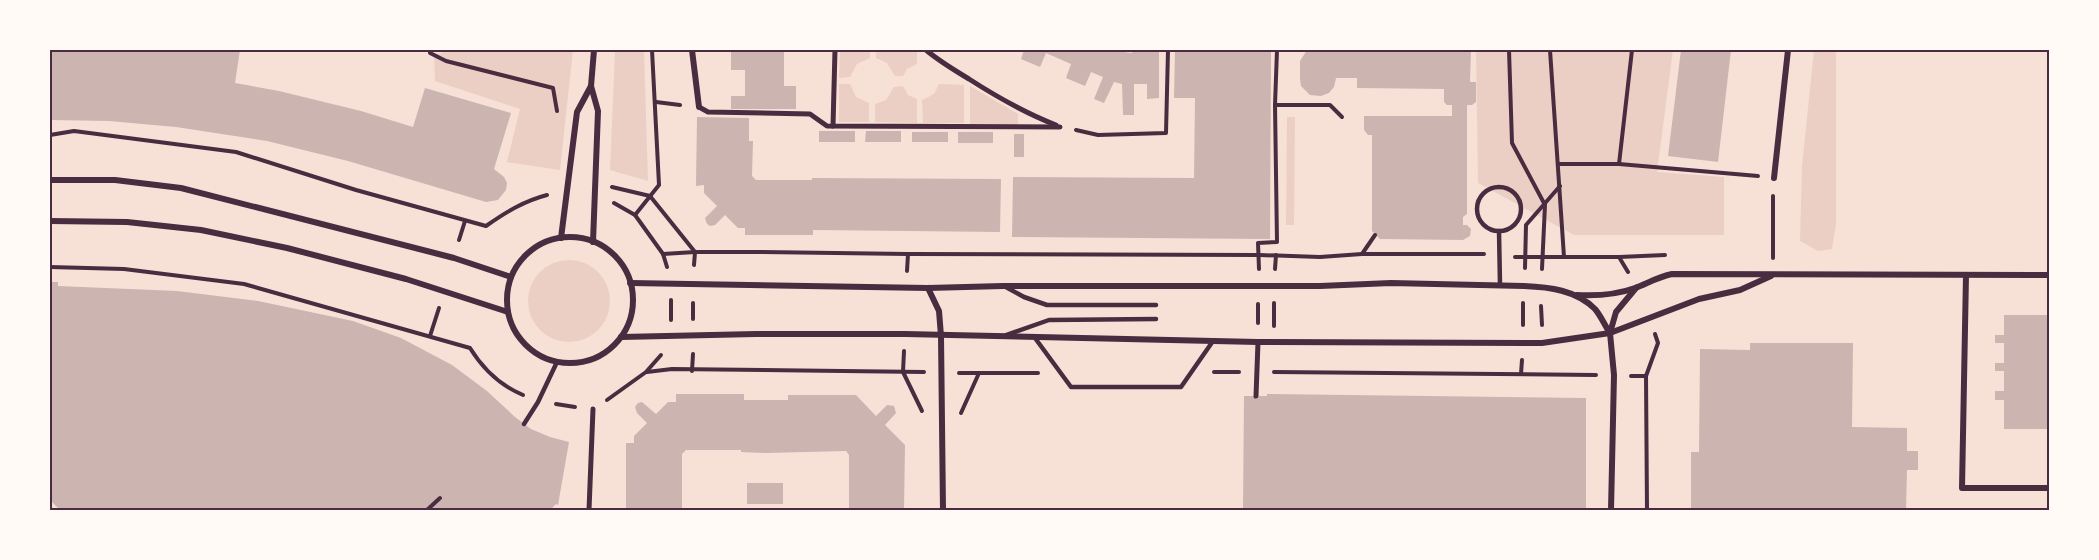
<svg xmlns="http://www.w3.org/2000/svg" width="2099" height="560" viewBox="0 0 2099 560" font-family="'PT Sans Narrow',sans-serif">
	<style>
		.green { fill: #ebcfc5 }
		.building { fill: #ccb4b1 }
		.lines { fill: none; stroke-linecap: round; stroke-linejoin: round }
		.path { stroke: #4a2c40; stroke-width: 4 }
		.service { stroke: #4a2c40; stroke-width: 4.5 }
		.pedestrian { stroke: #4a2c40; stroke-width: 5 }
		.minor { stroke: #4a2c40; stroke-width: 6 }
		.neatline { fill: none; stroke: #4a2c40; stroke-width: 2 }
	</style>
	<rect width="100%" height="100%" fill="#f7e1d7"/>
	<g class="green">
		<path d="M443,50H573L560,170L507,162L520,109L435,81L434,54L442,53Z"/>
		<path d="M615,50H644L648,181L610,170Z"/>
		<path d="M840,50H870V58L857,64L850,77L839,78Z"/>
		<path d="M876,50H917V64L907,69L903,76H895L887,63L876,58Z"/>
		<path d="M1476,50H1673L1657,172L1724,177V235H1574L1478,183Z"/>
		<path d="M1814,50H1836V224L1832,249L1818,251L1800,241L1802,166Z"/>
		<path d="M839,84H850L856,97L869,103V122H839Z"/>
		<path d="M939,84L964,85V123H923L922,100L934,94Z"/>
		<path d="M903,86L908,95L917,99V123L875,122V104L886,100L894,87Z"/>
		<path d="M970,86L1018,114V124H970Z"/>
		<path d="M1287,117H1295L1294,225H1286Z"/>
		<circle cx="569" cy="301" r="41"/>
	</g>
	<g class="building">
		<path d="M50,50H240L235,83L279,91L361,111L413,127L425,88L511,113L494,169L504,177L507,183L506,190L498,200L486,202L348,161L267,141L176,127L109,121L50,120Z"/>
		<path d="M731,50H784V86H796V109H731V96H745V70H731Z"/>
		<path d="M1024,50H1117L1124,52L1132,53V50H1159V98L1147,99V84H1134V115H1123L1122,84L1114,82L1104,103L1094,99L1103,77L1091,72L1085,86L1066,78L1071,64L1046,53L1040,67L1021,59Z"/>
		<path d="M1175,50H1271L1270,239L1012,237L1013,177L1194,178L1195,98H1174Z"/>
		<path d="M1307,50H1471L1470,82H1476V102L1472,105H1467V214L1463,217V225H1467L1471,229L1470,236L1463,240L1380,239L1372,231V135H1368L1364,130V116H1452V105H1447L1444,102V89L1357,88V78H1336L1334,87L1329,93L1321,96L1310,95L1301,86L1300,79V61Z"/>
		<path d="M1681,50H1731L1718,162L1668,156Z"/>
		<path d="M697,117L749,118V141H753L752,176L756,180H812V178L1001,179L1000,232L813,230V235H745V228H738L725,215L715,225L710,226L707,224L705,218L717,206L704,193V185L696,186Z"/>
		<rect x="819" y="131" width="36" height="11"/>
		<path d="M866,131H901V142H865Z"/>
		<rect x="912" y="132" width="36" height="10"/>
		<rect x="958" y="132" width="35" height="11"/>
		<rect x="1014" y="134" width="10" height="23"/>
		<path d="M50,282H58V286L177,291L258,301L353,321L401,338L452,365L487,391L515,417L531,429L550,437L569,442L558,505L556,504L550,510H60L50,500Z"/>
		<path d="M2004,315H2048L2049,429H2004V400H1995V391H2004V371H1995V363H2004V343H1995V335H2004Z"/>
		<path d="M1750,343H1853L1852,427L1907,428V451H1918V470H1907L1906,510H1691V452H1699L1700,349L1750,350Z"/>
		<path d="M676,394H744V400H788V395H856L876,416L887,405L894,406L896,413L885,425L905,445L904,510H849V455L846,451L766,453L741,452V450H686L682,454V510H626V443H634V436L647,423L637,413L635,407L638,403L642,402L656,414L668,402H676Z"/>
		<path d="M1267,394L1586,398V510H1243L1244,396H1267Z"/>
		<rect x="747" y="483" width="36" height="21"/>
	</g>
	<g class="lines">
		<g class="path">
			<path d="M430,50V53L446,61L553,88L557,111"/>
			<path d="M1509,50L1512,143L1545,205L1542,269"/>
			<path d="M1550,50L1564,257"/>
			<path d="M656,102L680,105"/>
			<path d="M1275,105H1330L1342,117"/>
			<path d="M1076,130L1098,135L1166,133L1168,50"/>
			<path d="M50,135L74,131L236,152L356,190L486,226C506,212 524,201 547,195"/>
			<path d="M1558,164H1619L1758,176"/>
			<path d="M1619,164L1632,50"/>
			<path d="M612,187L650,196L695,252L694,265"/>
			<path d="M614,203L635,215L663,254L667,267"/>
			<path d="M635,215L659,185L652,50"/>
			<path d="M459,240L465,221"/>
			<path d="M663,254L695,252H755L908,254L1259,255L1320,257L1362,254H1484"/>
			<path d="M1362,254L1375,235"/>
			<path d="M1515,257H1619L1628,272"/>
			<path d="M1619,257L1665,255"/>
			<path d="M1773,258V196"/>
			<path d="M50,267L124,269L244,284L470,348C483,369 499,385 523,395"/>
			<path d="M1525,268L1526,225L1560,186"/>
			<path d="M1259,269L1258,243L1277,242L1275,105L1277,50"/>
			<path d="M1275,269L1276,255"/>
			<path d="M907,271L908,254"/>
			<path d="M1541,306L1542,325"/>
			<path d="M693,319V303"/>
			<path d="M671,320V300"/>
			<path d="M1258,323V304"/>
			<path d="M1523,325V303"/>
			<path d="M1274,326V303"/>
			<path d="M430,336L439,308"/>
			<path d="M904,351L903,372L922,411"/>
			<path d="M692,371L693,354"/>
			<path d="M647,372L672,369L924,372"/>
			<path d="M1214,372H1239"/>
			<path d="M1274,372L1596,375"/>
			<path d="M959,373H1038"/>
			<path d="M1521,374L1522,360"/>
			<path d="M1631,376H1646L1647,510"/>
			<path d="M1646,376L1658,343L1655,334"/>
			<path d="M607,400L646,372L661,355"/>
			<path d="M556,404L575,407"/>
			<path d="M961,413L979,373"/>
			<path d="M427,510L440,498"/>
		</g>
		<g class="service">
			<circle cx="1499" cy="209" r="22"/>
			<path d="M1499,231L1500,285"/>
			<path d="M1004,286L1024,297L1047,305H1156"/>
			<path d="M1006,335L1049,320L1156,319"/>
			<path d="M1035,338L1071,387H1181L1213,341"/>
			<path d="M524,424L538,402L557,362"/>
		</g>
		<g class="pedestrian">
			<path d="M926,50C939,61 954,70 969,79C997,97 1025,113 1056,125"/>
			<path d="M699,107L708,112L810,114L827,126L1060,127"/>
			<path d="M833,126L835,50"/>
			<path d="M1256,396L1258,342"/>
			<path d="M589,510L593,409"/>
		</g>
		<g class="minor">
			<path d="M692,50L699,107"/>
			<path d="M1774,178L1788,50"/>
			<path d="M50,180H115L181,188L454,258L511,277"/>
			<path d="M50,221L127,222L201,230L287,248L406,279L508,312"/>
			<circle cx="570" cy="300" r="63"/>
			<path d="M561,238L577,112L591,86"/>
			<path d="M593,242L598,111L591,86L594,50"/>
			<path d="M1966,275L1962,488H2050"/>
			<path d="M630,283L928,288L1003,286H1320L1391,283L1524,286C1549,287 1576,290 1595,309C1601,316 1605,326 1610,333"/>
			<path d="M928,288L939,311L941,336L943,510"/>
			<path d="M1577,295C1597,296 1616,295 1635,288C1648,283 1658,277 1672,274L2050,275"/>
			<path d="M621,337L756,334H905L1258,342L1542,343L1610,333L1699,299L1740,290L1771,276"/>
			<path d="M1611,510L1614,375L1610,333L1616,312L1636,288"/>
		</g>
	</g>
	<rect width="2099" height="560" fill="none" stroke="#fffaf5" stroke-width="102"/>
	<rect x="51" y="51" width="1997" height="458" class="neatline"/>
</svg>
